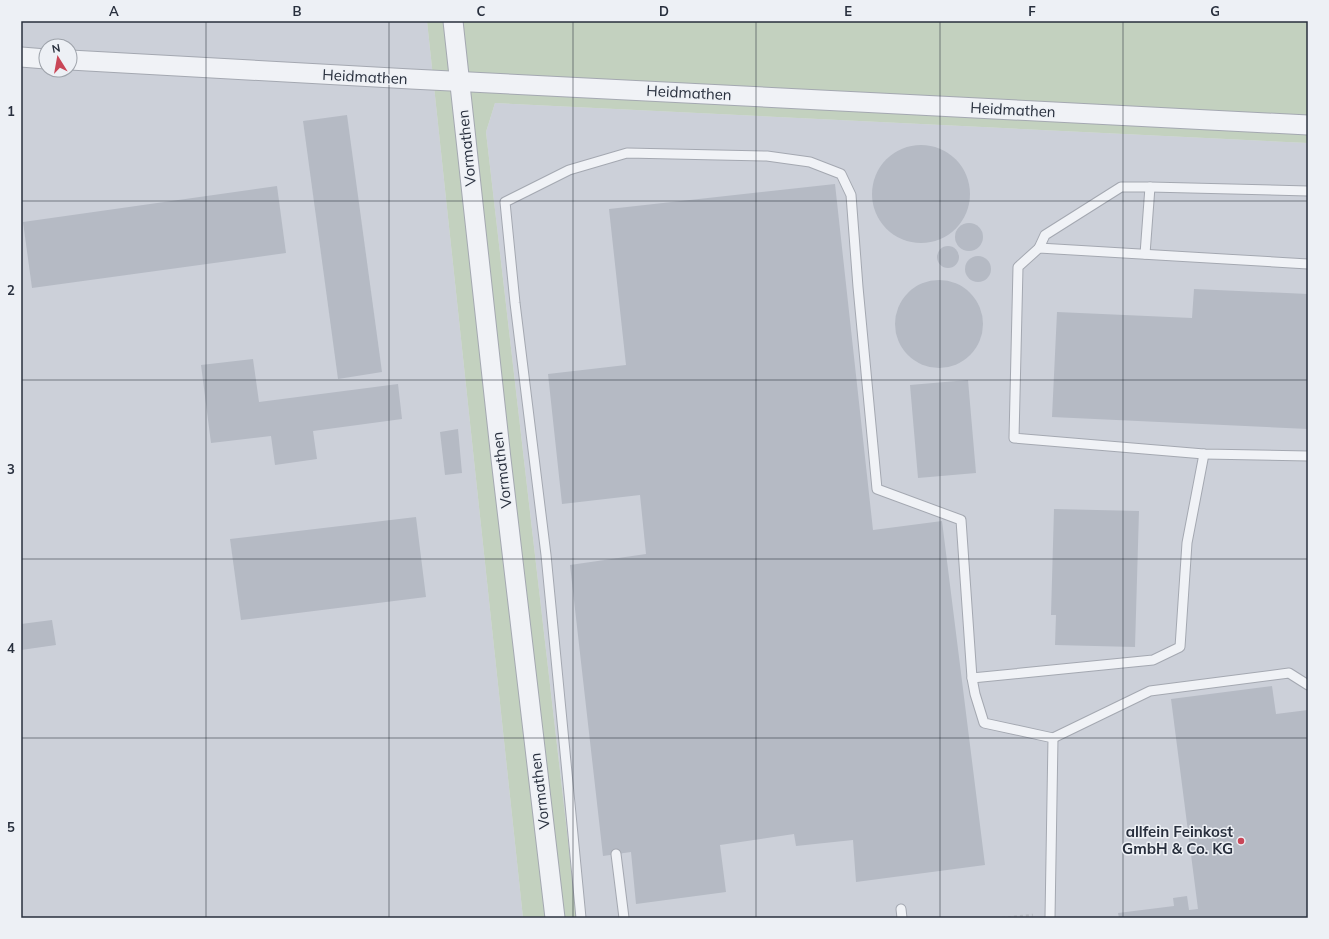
<svg xmlns="http://www.w3.org/2000/svg" width="1329" height="939" viewBox="0 0 1329 939" font-family="Mulish,sans-serif">
	<style>
		.built { fill: #ccd0d9; fill-rule: evenodd }
		.green { fill: #c3d1bf }
		.building { fill: #b5bac4 }
		.lines { fill: none; stroke-linecap: round; stroke-linejoin: round }
		.lane-casing { stroke: #a4a8b1; stroke-width: 11 }
		.street-casing { stroke: #a4a8b1; stroke-width: 21 }
		.path { stroke: #bcbfc6; stroke-width: 2.5; stroke-dasharray: 3 3; stroke-linecap: butt }
		.lane { stroke: #f0f2f6; stroke-width: 9 }
		.street { stroke: #f0f2f6; stroke-width: 19 }
		.grid { fill: none; stroke: #282f3d; stroke-width: 1; stroke-opacity: 0.55 }
		.poi-dot { fill: #c94657; stroke: #edf0f5; stroke-width: 1.5 }
		.labels { text-anchor: middle; stroke-width: 3; stroke-linejoin: round; paint-order: stroke }
		.street-label { font-size: 15px; fill: #282f3d; stroke: #edf0f5 }
		.poi-label { font-size: 15px; font-weight: bold; fill: #282f3d; stroke: #edf0f5; text-anchor: end }
		.neatline { fill: none; stroke: #282f3d; stroke-width: 1.5 }
		.grid-label { font-size: 13px; text-anchor: middle; font-weight: bold; fill: #282f3d }
	</style>
	<rect width="100%" height="100%" fill="#dee1e7"/>
	<g class="built">
		<path d="M21,21H427L523,918H21ZM46,46H70V70H46Z"/>
		<path d="M495,103L1308,143V918H577L486,132Z"/>
	</g>
	<path class="green" d="M427,21H1308V143L495,103L486,132L577,918H523Z"/>
	<g class="building">
		<path d="M347,115L382,372L338,379L303,121Z"/>
		<circle cx="921" cy="194" r="49"/>
		<path d="M835,184L873,530L942,521L985,865L856,882L853,840L796,846L794,834L720,845L726,892L636,904L631,852L603,856L570,565L646,554L640,495L562,504L548,374L626,365L609,209Z"/>
		<path d="M277,186L286,253L32,288L23,222Z"/>
		<circle cx="969" cy="237" r="14"/>
		<circle cx="948" cy="257" r="11"/>
		<circle cx="978" cy="269" r="13"/>
		<circle cx="939" cy="324" r="44"/>
		<path d="M1194,289L1308,294V429L1052,417L1057,312L1192,318Z"/>
		<path d="M253,359L259,402L398,384L402,419L313,431L317,459L275,465L271,436L211,443L201,365Z"/>
		<path d="M968,380L976,473L918,478L910,385Z"/>
		<path d="M458,429L462,473L445,475L440,432Z"/>
		<path d="M1054,509L1139,511L1135,647L1055,645L1056,615H1051Z"/>
		<path d="M416,517L426,597L241,620L230,539Z"/>
		<path d="M52,620L56,645L21,650V624Z"/>
		<path d="M1272,686L1276,714L1308,710V918H1119L1118,913L1174,906L1173,898L1187,896L1189,910L1198,909L1171,699Z"/>
	</g>
	<g class="lines">
		<defs>
			<g id="lane">
				<path d="M1150,187L1308,191"/>
				<path d="M1039,248L1045,235L1121,187H1150L1145,254"/>
				<path d="M1308,264L1039,248L1018,267L1014,438L1204,454L1308,456"/>
				<path d="M972,678L975,694L984,723L1053,738L1050,918"/>
				<path d="M1053,738L1150,691L1289,673L1308,685"/>
				<path d="M616,854L624,918"/>
				<path d="M901,909L902,918"/>
				<path d="M581,918L546,555L515,303L505,202L569,170L627,153L767,156L810,162L841,174L851,195L858,287L877,489L961,520L972,678L1153,660L1180,647L1187,543L1204,454"/>
			</g>
			<g id="street">
				<path d="M453,21L501,459L555,918"/>
				<path d="M21,57L46,59"/>
				<path d="M70,60L411,79L1308,125"/>
			</g>
		</defs>
		<use href="#lane" class="lane-casing"/>
		<use href="#street" class="street-casing"/>
		<path class="path" d="M1002,918L1033,915"/>
		<use href="#lane" class="lane"/>
		<use href="#street" class="street"/>
	</g>
	<path class="grid" d="M206,21V918M389,21V918M573,21V918M756,21V918M940,21V918M1123,21V918M21,201H1308M21,380H1308M21,559H1308M21,738H1308"/>
	<circle class="poi-dot" cx="1241" cy="841" r="4"/>
	<g class="labels">
		<g class="street-label">
			<text transform="translate(365 77) rotate(3)" y="5">Heidmathen</text>
			<text transform="translate(689 93) rotate(3)" y="5">Heidmathen</text>
			<text transform="translate(1013 110) rotate(3)" y="5">Heidmathen</text>
			<text transform="translate(467 148) rotate(-96)" y="5">Vormathen</text>
			<text transform="translate(502 470) rotate(-97)" y="5">Vormathen</text>
			<text transform="translate(540 791) rotate(-97)" y="5">Vormathen</text>
		</g>
		<g class="poi-label">
			<text x="1233" y="837">allfein Feinkost<tspan x="1233" dy="17">GmbH &amp; Co. KG</tspan></text>
		</g>
	</g>
	<rect width="1329" height="939" fill="none" stroke="#edf0f5" stroke-width="44"/>
	<g transform="translate(58 58) rotate(349)"><circle r="19" fill="#edf0f5" stroke="#9ea3ab"/>
	<path d="M0-3L7 15L0 10L-7 15Z" fill="#c94657"/>
	<text y="-6" font-size="11" font-weight="bold" text-anchor="middle" fill="#282f3d">N</text>
	</g>
	<rect x="22" y="22" width="1285" height="895" class="neatline"/>
	<g class="grid-label">
		<text x="114" y="16">A</text>
		<text x="297" y="16">B</text>
		<text x="481" y="16">C</text>
		<text x="664" y="16">D</text>
		<text x="848" y="16">E</text>
		<text x="1032" y="16">F</text>
		<text x="1215" y="16">G</text>
		<text x="11" y="116">1</text>
		<text x="11" y="295">2</text>
		<text x="11" y="474">3</text>
		<text x="11" y="653">4</text>
		<text x="11" y="832">5</text>
	</g>
</svg>
